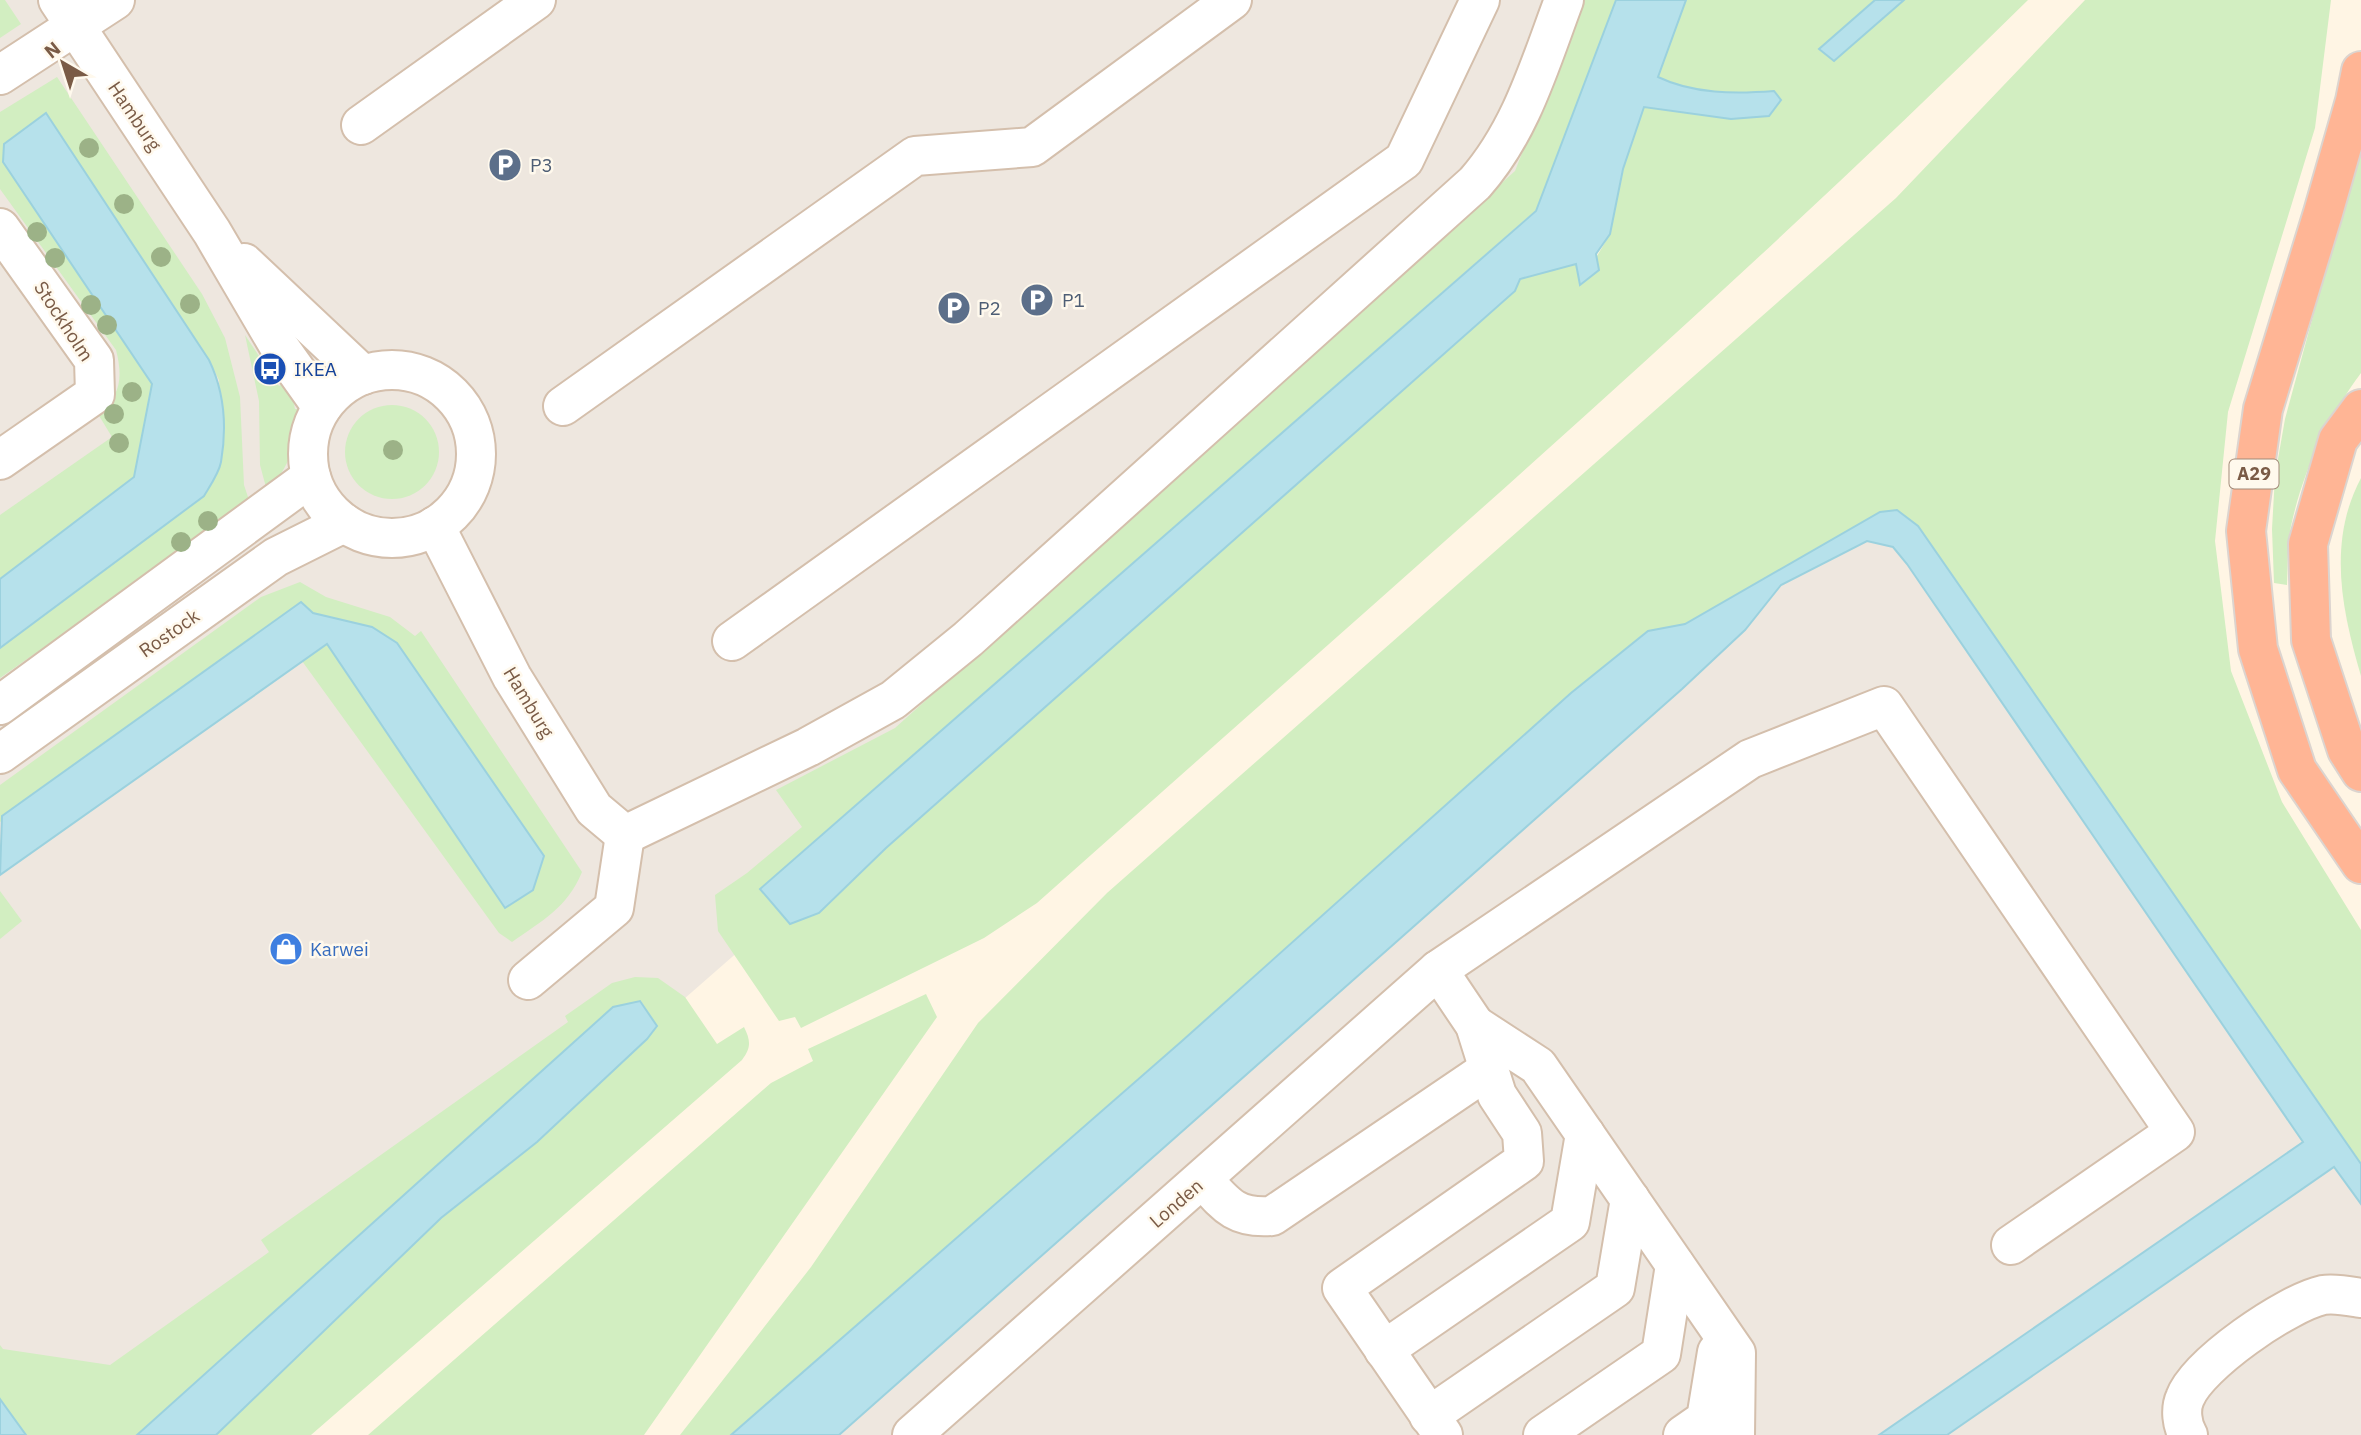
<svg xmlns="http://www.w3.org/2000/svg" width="2361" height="1435" viewBox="0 0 2361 1435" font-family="'IBM Plex Sans',sans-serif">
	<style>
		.industrial { fill: #eee7df }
		.green { fill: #d2eec1 }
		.water { fill: #b6e1eb; stroke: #9bd1de; stroke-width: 2 }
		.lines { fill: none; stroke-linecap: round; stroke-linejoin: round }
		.minor-casing { stroke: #d4bfac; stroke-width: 42 }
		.highway-casing { stroke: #dcd4cf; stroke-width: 42 }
		.minor { stroke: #fff; stroke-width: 38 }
		.highway { stroke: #ffb595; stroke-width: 38 }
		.tree { fill: #9cb287 }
		.labels { text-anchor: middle; stroke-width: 5; stroke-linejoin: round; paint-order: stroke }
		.shield { fill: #fff9ed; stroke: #a28a78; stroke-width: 2 }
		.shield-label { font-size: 18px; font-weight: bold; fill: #7a5b46 }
		.street-label { font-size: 19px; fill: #7a5b46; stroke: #fff9ed }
		.service-label { font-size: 19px; fill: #4e5e75; stroke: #fff9ed; text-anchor: start }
		.transit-label { font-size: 19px; fill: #164399; stroke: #fff9ed; text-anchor: start }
		.shop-label { font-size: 19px; fill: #366cbe; stroke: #fff9ed; text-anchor: start }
	</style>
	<rect width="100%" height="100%" fill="#fff5e4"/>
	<g class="industrial">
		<path d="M0,0H1656L1576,218L186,1435H53L0,1367Z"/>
		<path d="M1876,486L2361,1178V1435H801Z"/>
	</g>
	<g class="green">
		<path d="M0,0H5L21,24L0,38Z"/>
		<path d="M1582,0H1616L1536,210L761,888L790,924L819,913L886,848L1515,291L1520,279L1576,264L1580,285L1610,234L1623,169L1644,107L1731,119L1774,91C1735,94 1693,94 1657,77L1686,0H2028C1710,314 1371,605 1037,903L984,938L801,1028L795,1017L779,1021L718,931L715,895L747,873L802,827L776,790L895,728L1515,171Z"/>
		<path d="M2085,0H2331L2315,128L2228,412L2215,541L2231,671L2282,802L2361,930V1164L1897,510L1685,624L1648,631L1571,693L1182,1041L731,1435H680L811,1267L978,1023L1107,893L1896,198Z"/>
		<path d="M57,77L202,294L225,338L240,397L244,485L250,503L0,678V648L204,496L221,464L223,435L219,380L209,360L46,114L3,162L152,384L134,477L0,581V515L112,437L98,414C121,396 123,377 116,350L0,189V112Z"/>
		<path d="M2361,140V373C2328,417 2303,471 2291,526C2287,545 2288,566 2287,585L2274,583L2272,529L2275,476L2285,419Z"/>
		<path d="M245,335L279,386L289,379L295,409H300C297,441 290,468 267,491L260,465L259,401Z"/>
		<circle cx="392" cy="452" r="47"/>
		<path d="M2361,478V676C2342,611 2327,542 2361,478Z"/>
		<path d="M300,582L326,597L390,617L415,636L421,631L582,872C567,908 543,920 512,942L499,933L302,661L327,643L505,907L372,627L313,613L0,822V785L261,597Z"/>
		<path d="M0,891L22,921L0,939Z"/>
		<path d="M635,977L658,978L685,997L717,1044L744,1027C751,1041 751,1048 742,1060L311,1435H216L441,1218L537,1142L647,1039L657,1026L641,1001L613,1007L137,1435H26L0,1399V1345L3,1349L110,1365L269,1252L261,1240L568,1022L565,1016L612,983Z"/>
		<path d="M926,994L937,1017L644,1435H368L771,1083L813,1061L808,1049Z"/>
	</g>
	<g class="water">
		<path d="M1616,0H1686L1658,77C1693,94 1735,94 1774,91L1781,100L1769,116L1731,119L1644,107L1623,169L1610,234L1596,254L1599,270L1580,285L1576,264L1520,279L1515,291L886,848L819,913L790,924L760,889L1536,211Z"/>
		<path d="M1875,0H1904L1834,61L1819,49Z"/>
		<path d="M46,113L209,360C224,391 227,427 221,462C219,473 210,486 204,496L0,648V579L134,477L152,384L3,162L4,144Z"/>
		<path d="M1897,510L1918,526L2361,1164V1204L2334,1167L1947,1435H1879L2303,1142L1907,564L1893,547L1867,541L1781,585L1745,630L1682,689L839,1435H731L1182,1041L1571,693L1648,631L1685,624L1880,512Z"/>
		<path d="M301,602L313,613L372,627L397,643L544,856L533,890L505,908L327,644L0,875L2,816Z"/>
		<path d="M640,1001L657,1026L647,1039L537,1142L441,1218L216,1435H137L613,1007Z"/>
		<path d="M0,1399L26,1435H0Z"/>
	</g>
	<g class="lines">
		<defs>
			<g id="minor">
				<path d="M58,0L212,232L280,348L322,407"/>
				<path d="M0,75L115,0"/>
				<path d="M361,125L536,0"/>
				<path d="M0,228L94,360L95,394L0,460"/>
				<path d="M244,263L363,375"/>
				<circle cx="392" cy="454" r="84"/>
				<path d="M563,406L915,156L1032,147L1232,0"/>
				<path d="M435,526L512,677L594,809L625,835L808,747L893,700L968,639L1475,183C1521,131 1540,64 1564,0"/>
				<path d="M732,641L1404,160L1480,0"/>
				<path d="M0,705L311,477"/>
				<path d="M0,754L276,557L344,523"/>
				<path d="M1438,970L1475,1025L1497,1095L1522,1133L1524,1161L1342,1288L1443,1435"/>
				<path d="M528,980L614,908L625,835"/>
				<path d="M1475,1025L1538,1066L1736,1353L1735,1435"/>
				<path d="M1203,1179C1225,1204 1235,1219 1272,1216L1489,1069"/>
				<path d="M1384,1350L1570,1222L1585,1134"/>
				<path d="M1429,1416L1615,1288L1630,1199"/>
				<path d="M912,1435L1438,970L1750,759L1884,706L2175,1132L2011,1245"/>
				<path d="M1543,1435L1661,1354L1675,1265"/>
				<path d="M1683,1435L1706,1419L1717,1352"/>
				<path d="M2188,1435C2182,1425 2180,1409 2185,1398C2198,1364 2287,1303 2323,1295C2335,1293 2349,1296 2361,1298"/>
			</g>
			<g id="highway">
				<path d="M2361,71L2355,101L2323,213L2263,409L2246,531L2258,649L2297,770L2361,864"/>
				<path d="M2361,409L2338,440L2308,544L2311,640L2347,750L2361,772"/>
			</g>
		</defs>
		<use href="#minor" class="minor-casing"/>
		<use href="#highway" class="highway-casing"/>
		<use href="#minor" class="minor"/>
		<use href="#highway" class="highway"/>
	</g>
	<g class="tree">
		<circle cx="89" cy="148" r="10"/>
		<circle cx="124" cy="204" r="10"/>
		<circle cx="37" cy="232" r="10"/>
		<circle cx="161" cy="257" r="10"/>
		<circle cx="55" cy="258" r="10"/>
		<circle cx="190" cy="304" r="10"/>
		<circle cx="91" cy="305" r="10"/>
		<circle cx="107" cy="325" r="10"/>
		<circle cx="132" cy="392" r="10"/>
		<circle cx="114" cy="414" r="10"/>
		<circle cx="119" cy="443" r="10"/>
		<circle cx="393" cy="450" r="10"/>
		<circle cx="208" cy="521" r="10"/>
		<circle cx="181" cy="542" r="10"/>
	</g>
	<defs>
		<symbol id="parking-disc" viewBox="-11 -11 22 22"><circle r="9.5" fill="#5c6f8a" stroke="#fff9ed"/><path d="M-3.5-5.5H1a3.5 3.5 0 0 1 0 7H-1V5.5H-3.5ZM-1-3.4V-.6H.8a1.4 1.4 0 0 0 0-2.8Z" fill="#fff"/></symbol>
		<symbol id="bus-disc" viewBox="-11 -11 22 22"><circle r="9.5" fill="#1a4fb4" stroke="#fff9ed"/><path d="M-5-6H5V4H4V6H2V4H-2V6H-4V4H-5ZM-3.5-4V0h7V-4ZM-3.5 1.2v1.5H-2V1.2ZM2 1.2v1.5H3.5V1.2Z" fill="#fff"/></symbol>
		<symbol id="shop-disc" viewBox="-11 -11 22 22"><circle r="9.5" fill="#3f7fe0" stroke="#fff9ed"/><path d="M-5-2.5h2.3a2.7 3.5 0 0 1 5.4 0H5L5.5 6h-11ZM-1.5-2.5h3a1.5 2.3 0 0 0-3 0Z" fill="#fff"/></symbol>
	</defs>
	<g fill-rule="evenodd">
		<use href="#parking-disc" x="486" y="146" width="38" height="38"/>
		<use href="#parking-disc" x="1018" y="281" width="38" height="38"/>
		<use href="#parking-disc" x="935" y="289" width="38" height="38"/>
		<use href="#bus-disc" x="251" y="350" width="38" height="38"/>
		<use href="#shop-disc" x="267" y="930" width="38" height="38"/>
	</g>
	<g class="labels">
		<rect class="shield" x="2229.5" y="459.5" width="49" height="29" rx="5"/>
		<g class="shield-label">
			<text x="2254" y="480">A29</text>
		</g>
		<g class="street-label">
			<text transform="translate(135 116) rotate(56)" y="7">Hamburg</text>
			<text transform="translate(64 321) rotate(57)" y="7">Stockholm</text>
			<text transform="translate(169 633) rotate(-35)" y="7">Rostock</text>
			<text transform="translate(529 702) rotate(59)" y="7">Hamburg</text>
			<text transform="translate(1176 1203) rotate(-41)" y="7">Londen</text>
		</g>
		<g class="service-label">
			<text x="530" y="172">P3</text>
			<text x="1062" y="307">P1</text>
			<text x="978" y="315">P2</text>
		</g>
		<g class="transit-label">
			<text x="294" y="376">IKEA</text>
		</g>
		<g class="shop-label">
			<text x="310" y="956">Karwei</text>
		</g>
	</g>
	<g transform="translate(63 63) rotate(321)" stroke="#fff9ed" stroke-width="5" paint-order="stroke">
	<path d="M0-5L12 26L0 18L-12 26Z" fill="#7a5b46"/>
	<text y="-10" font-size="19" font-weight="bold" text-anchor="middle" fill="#7a5b46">N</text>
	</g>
</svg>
